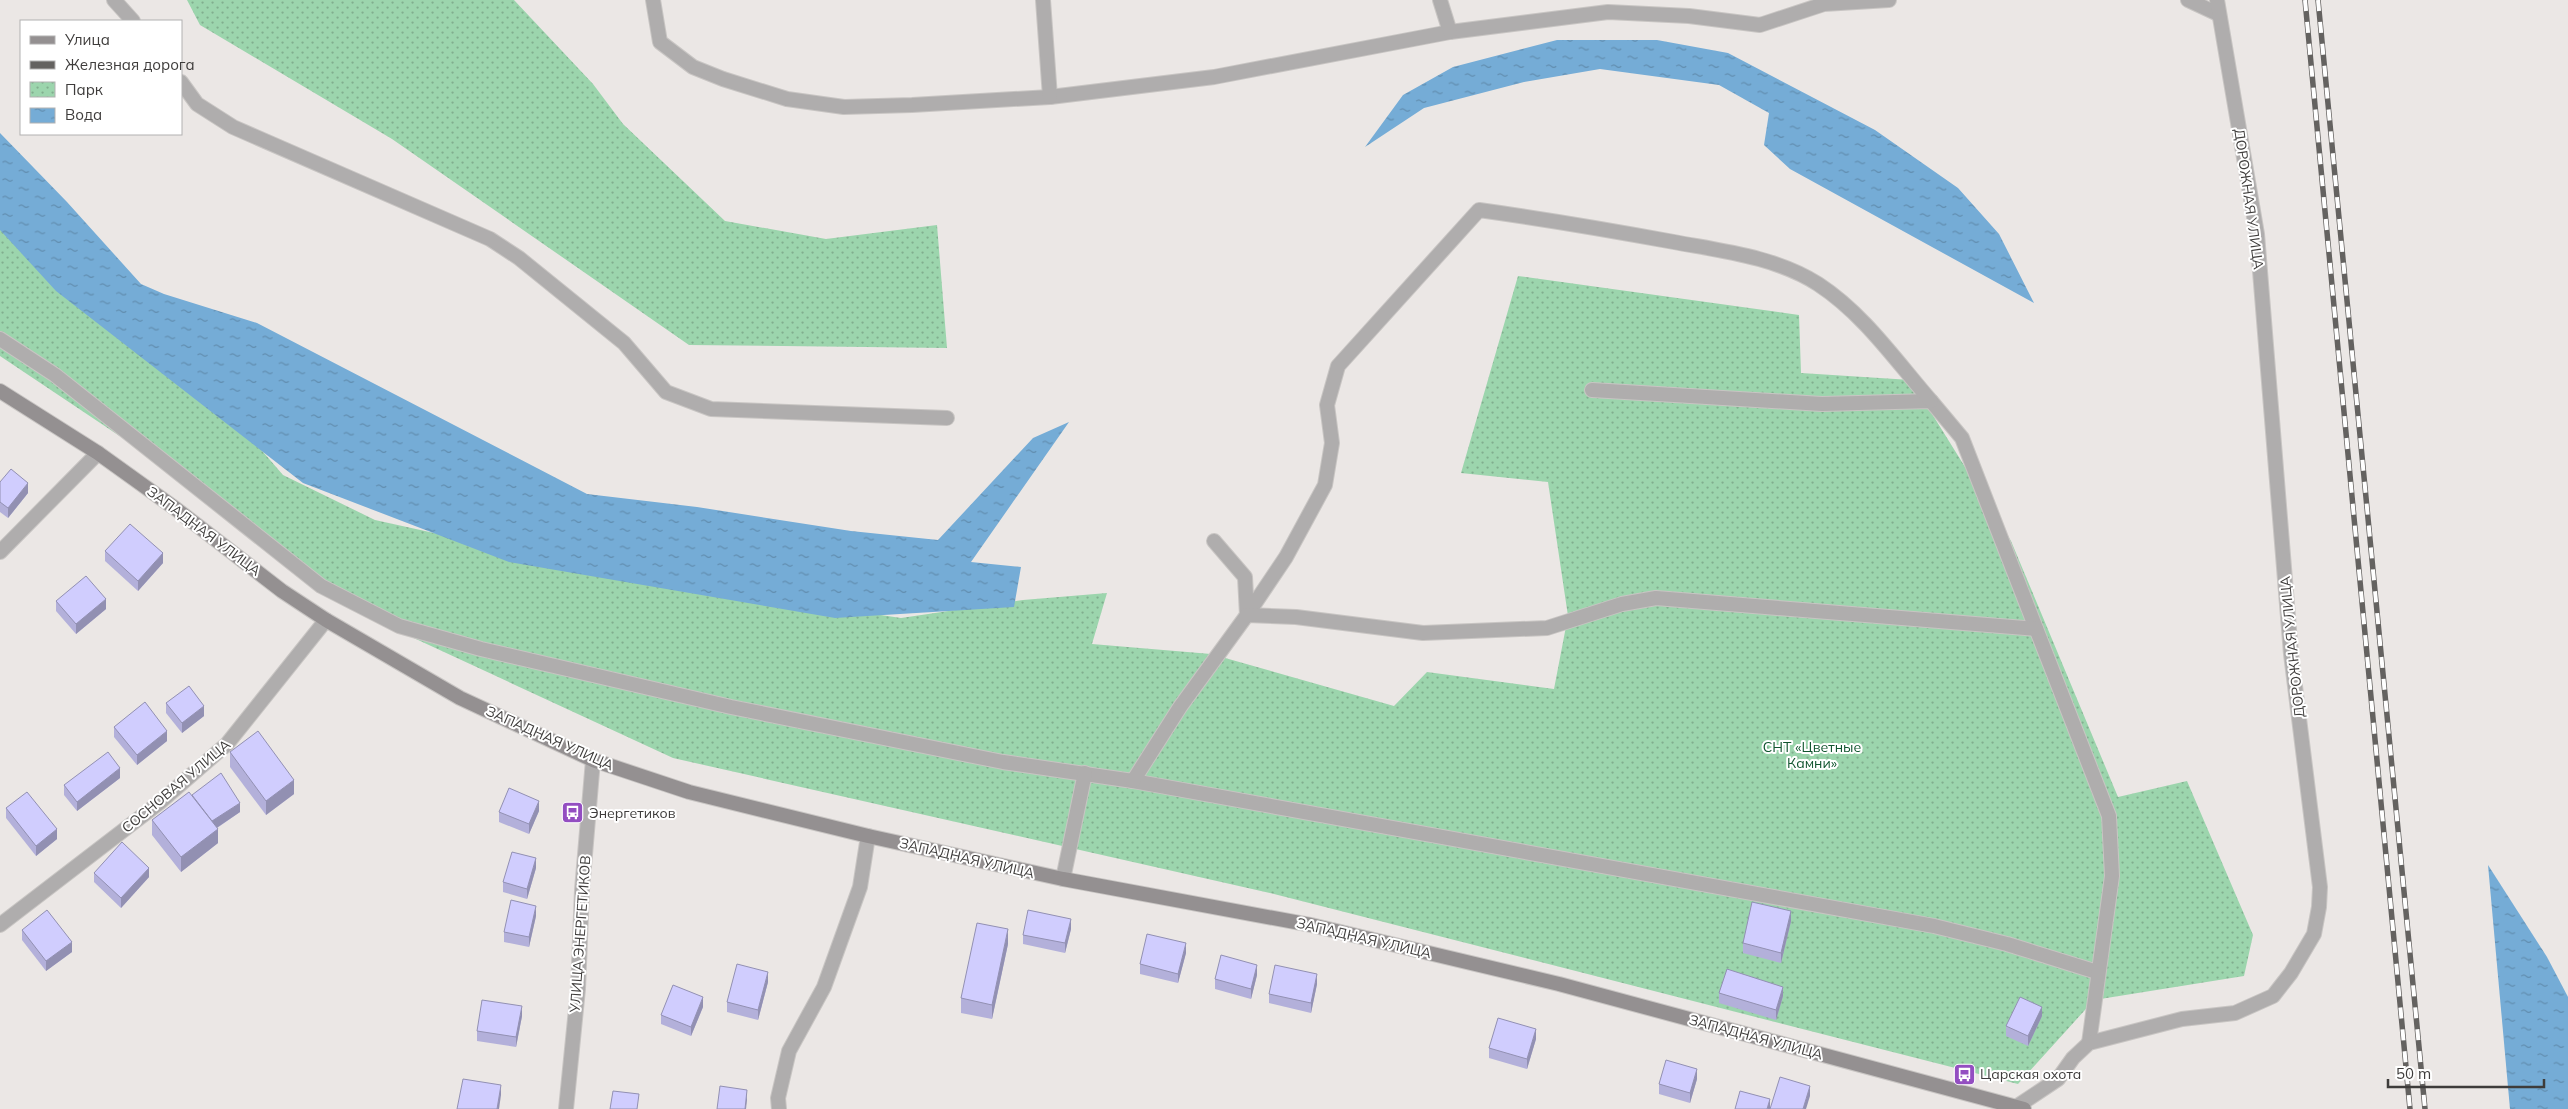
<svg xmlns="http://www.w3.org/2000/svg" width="2568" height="1109" viewBox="0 0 2568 1109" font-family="Mulish,sans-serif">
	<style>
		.park { fill: url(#park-dots) }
		.water { fill: url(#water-ripples) }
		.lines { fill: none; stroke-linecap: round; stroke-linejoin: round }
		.minor-casing { stroke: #c8c5c3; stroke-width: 16 }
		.tertiary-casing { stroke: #c8c5c3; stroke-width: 16 }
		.secondary-casing { stroke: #c8c5c3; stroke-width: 16 }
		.minor { stroke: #afadad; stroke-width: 14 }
		.tertiary { stroke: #afadad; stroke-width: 14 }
		.secondary { stroke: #949091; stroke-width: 14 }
		.rail-casing { stroke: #646260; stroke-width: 5.5 }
		.rail { stroke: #fff; stroke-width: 4; stroke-dasharray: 11; stroke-linecap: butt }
		.wall { fill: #b3b0da }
		.shaded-wall { fill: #9290b2 }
		.building { fill: #d0cdfe; stroke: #9290b2 }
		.labels { text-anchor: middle; stroke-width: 4; stroke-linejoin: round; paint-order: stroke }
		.street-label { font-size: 14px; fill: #3e3c3b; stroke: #fff }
		.park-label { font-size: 14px; fill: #11552f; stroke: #fff }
		.poi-label { font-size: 14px; fill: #3e3c3b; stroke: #fff; text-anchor: start }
	</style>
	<defs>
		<pattern id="park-dots" width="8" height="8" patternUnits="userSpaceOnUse" patternTransform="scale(1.25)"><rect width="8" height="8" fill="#9cd5ad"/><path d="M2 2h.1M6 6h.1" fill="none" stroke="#81ae8e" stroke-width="1.8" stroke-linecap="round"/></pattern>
		<pattern id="water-ripples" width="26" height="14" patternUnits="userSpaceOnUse" patternTransform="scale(1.25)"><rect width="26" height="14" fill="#75acd6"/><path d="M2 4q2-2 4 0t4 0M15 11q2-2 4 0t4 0" fill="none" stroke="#618daf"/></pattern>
	</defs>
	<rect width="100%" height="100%" fill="#ebe7e5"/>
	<g class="park">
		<path d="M187,0H514L593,84L623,124L725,221L826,239L937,225L947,348L689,345L392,139L200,25Z"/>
		<path d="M0,195L245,431L283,475L375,520L651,581L901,618L1023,600L1107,593L1092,644L1211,654L1394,706L1427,672L1554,689L1568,616L1548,482L1461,473L1518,276L1799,315L1801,373L1911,380L2011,541L2118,797L2187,781L2253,935L2244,976L2094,1000L2018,1084L1274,894L673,758L351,609L145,453L0,356Z"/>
	</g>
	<g class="water">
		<path d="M1557,40H1657L1728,53L1875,130L1958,188L1999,234L2034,303L1790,169L1764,145L1769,113L1719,85L1600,69L1524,82L1424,108L1365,147L1403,95L1453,67Z"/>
		<path d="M0,133L67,202L141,284L164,294L257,323L587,494L697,507L851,531L938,540L1033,438L1069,422L971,562L1021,567L1014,607L835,618L509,562L303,483L56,291L0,230Z"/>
		<path d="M2488,865L2547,957L2568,997V1109H2510Z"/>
	</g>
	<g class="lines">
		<defs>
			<g id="minor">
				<path d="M114,0L133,21"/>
				<path d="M653,0L660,42L693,67L723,79L787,99L844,107L912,105L1050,97L1214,77L1450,32L1608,12L1689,16L1760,25L1824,4L1889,0"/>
				<path d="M1043,0L1050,97"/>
				<path d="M1440,0L1450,32"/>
				<path d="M2188,0L2218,14"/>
				<path d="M181,82L197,104L233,127L490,239L519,258L624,343L666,392L711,409L947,418"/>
				<path d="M0,339L55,375L321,586L399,626L481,649L731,707L1003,762L1133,781L1934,926L2007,944L2097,972"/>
				<path d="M1592,390L1822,404L1931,401L1962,438L2109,816L2112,876L2089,1043"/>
				<path d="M1214,541L1245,577L1247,615L1286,557L1325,485L1332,443L1327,405L1338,366L1479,210C1544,219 1609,230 1674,242C1722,251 1776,257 1818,284C1864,314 1896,361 1931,401"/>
				<path d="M0,552L98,453"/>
				<path d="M1133,781L1180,707L1247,615L1296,617L1423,633L1547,628L1622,604L1656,598L2036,629"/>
				<path d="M1063,879L1085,773"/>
				<path d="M0,925L159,803L227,744L326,620"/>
				<path d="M779,1109L778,1098L789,1051L824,987L860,887L868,836"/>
				<path d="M2017,1109L2016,1107L2058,1079L2073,1058L2089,1043L2182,1019L2235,1013L2273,996L2291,973L2314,934L2319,907L2320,887L2291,654L2257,234L2217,0"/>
			</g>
			<path id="tertiary" d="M566,1109L578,989L582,890L593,760"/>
			<path id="secondary" d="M0,391L98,453L176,509L282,591L326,620L460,698L593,760L689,792L868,836L1063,879L1311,925L1559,984L2024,1109"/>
		</defs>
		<use href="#minor" class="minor-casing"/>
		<use href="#tertiary" class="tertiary-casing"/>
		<use href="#secondary" class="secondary-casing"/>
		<use href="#minor" class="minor"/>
		<use href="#tertiary" class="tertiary"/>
		<use href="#secondary" class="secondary"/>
		<defs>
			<g id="rail">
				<path d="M2305,0L2410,1109"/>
				<path d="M2318,0L2425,1109"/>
			</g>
		</defs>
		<use href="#rail" class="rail-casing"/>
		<use href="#rail" class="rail"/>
	</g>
	<g class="wall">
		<path d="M0,482L28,493L8,518L0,512Z"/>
		<path d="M105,551L163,563L138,591L105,561Z"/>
		<path d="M56,601L106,609L76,634L56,611Z"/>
		<path d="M166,703L204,716L182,733L166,713Z"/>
		<path d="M114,727L167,741L137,765L114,737Z"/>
		<path d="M230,752L294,794L266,815L230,767Z"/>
		<path d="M120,778L77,811L64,795V785Z"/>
		<path d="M192,795L240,812L217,828L218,843L181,872L152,835V820Z"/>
		<path d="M6,808L57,839L36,856L6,818Z"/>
		<path d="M539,811L529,834L499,822V812Z"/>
		<path d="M536,868L527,899L503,892V882Z"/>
		<path d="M94,873L149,877L121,908L94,882Z"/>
		<path d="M536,916L529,947L504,942V932Z"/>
		<path d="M1791,921L1781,963L1743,953V943Z"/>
		<path d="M1071,929L1065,953L1023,944V935Z"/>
		<path d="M22,930L72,952L46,971L22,940Z"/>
		<path d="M1008,944L992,1019L961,1013V998Z"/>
		<path d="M1186,953L1178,983L1140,974V964Z"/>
		<path d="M1257,975L1251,999L1215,989V979Z"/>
		<path d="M768,982L758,1020L727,1012V1002Z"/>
		<path d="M1317,984L1311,1013L1269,1003V994Z"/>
		<path d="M1719,993L1783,996L1776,1020L1719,1003Z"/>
		<path d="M703,1007L691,1036L661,1024V1015Z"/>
		<path d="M522,1016L516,1047L477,1041V1031Z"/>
		<path d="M2042,1016L2028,1046L2006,1036V1026Z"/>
		<path d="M1536,1039L1527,1069L1489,1058V1048Z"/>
		<path d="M1697,1079L1690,1103L1659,1094V1084Z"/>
	</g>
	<g class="shaded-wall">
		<path d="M28,483V493L8,518V508Z"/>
		<path d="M163,553V563L138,591V581Z"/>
		<path d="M106,599V609L76,634V624Z"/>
		<path d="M204,706V716L182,733V723Z"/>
		<path d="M167,731V741L137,765V755Z"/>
		<path d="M120,768V778L77,811V802Z"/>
		<path d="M294,780V794L266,815V801Z"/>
		<path d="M539,801V811L529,834V824Z"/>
		<path d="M240,803V812L209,833V823Z"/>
		<path d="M57,829V839L36,856V846Z"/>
		<path d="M218,829V843L181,872V857Z"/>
		<path d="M536,858V868L527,899V889Z"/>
		<path d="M149,868V877L121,908V898Z"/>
		<path d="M536,906V916L529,947V937Z"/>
		<path d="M1791,911V921L1781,963V953Z"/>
		<path d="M1071,919V929L1065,953V943Z"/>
		<path d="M1008,929V944L992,1019V1005Z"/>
		<path d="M72,942V952L46,971V961Z"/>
		<path d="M1186,943V953L1178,983V974Z"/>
		<path d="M1257,965V975L1251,999V989Z"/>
		<path d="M768,972V982L758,1020V1010Z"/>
		<path d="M1317,974V984L1311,1013V1003Z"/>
		<path d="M1783,987V996L1776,1020V1010Z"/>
		<path d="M703,997V1007L691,1036V1027Z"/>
		<path d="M522,1006V1016L516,1047V1037Z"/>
		<path d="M2042,1007V1016L2028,1046V1036Z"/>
		<path d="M1536,1029V1039L1527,1069V1059Z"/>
		<path d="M1697,1069V1079L1690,1103V1093Z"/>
		<path d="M501,1085V1095L499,1109H497Z"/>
		<path d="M1810,1086V1096L1806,1109H1803Z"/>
		<path d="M747,1090V1100L746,1109H745Z"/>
		<path d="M1770,1099V1109H1767Z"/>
	</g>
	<g class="building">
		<path d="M11,469L28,483L8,508L0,502V482Z"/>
		<path d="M130,524L163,553L138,581L105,551Z"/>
		<path d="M86,576L106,599L76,624L56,601Z"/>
		<path d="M189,686L204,706L182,723L166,703Z"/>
		<path d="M145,702L167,731L137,755L114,727Z"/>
		<path d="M258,731L294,780L266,801L230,752Z"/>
		<path d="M108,752L120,768L77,802L64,785Z"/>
		<path d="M221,773L240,803L212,821L192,795Z"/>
		<path d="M509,788L539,801L529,824L499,812Z"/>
		<path d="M27,792L57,829L36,846L6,808Z"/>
		<path d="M189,792L218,829L181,857L152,820Z"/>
		<path d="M122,842L149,868L121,898L94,873Z"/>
		<path d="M512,852L536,858L527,889L503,882Z"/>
		<path d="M511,900L536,906L529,937L504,932Z"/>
		<path d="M1752,902L1791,911L1781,953L1743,943Z"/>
		<path d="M47,910L72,942L46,961L22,930Z"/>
		<path d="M1028,910L1071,919L1065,943L1023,935Z"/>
		<path d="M977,923L1008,929L992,1005L961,998Z"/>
		<path d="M1147,934L1186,943L1178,974L1140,964Z"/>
		<path d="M1221,955L1257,965L1251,989L1215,979Z"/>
		<path d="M737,964L768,972L758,1010L727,1002Z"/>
		<path d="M1275,965L1317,974L1311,1003L1269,994Z"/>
		<path d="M1727,969L1783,987L1776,1010L1719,993Z"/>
		<path d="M673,985L703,997L691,1027L661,1015Z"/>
		<path d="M2020,997L2042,1007L2028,1036L2006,1026Z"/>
		<path d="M482,1000L522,1006L516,1037L477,1031Z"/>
		<path d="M1498,1018L1536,1029L1527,1059L1489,1048Z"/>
		<path d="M1666,1060L1697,1069L1690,1093L1659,1084Z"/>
		<path d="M1780,1077L1810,1086L1803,1109H1770Z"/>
		<path d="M463,1079L501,1085L497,1109H457Z"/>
		<path d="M720,1086L747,1090L745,1109H717Z"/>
		<path d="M613,1091L639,1094L637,1109H610Z"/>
		<path d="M1740,1091L1770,1099L1767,1109H1735Z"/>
	</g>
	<defs>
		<symbol id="bus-square" viewBox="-11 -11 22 22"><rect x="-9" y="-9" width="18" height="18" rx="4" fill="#934ec1" stroke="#fff"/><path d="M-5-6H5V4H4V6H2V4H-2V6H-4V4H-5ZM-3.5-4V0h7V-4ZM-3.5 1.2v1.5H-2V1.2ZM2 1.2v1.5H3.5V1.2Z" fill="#fff"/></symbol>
	</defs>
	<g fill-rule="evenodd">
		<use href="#bus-square" x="560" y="800" width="25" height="25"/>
		<use href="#bus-square" x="1952" y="1062" width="25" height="25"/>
	</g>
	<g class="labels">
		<g class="street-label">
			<text transform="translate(2249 199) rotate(82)" y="5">ДОРОЖНАЯ УЛИЦА</text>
			<text transform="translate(204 531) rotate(37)" y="5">ЗАПАДНАЯ УЛИЦА</text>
			<text transform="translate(2292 647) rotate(-96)" y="5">ДОРОЖНАЯ УЛИЦА</text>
			<text transform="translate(550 738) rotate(24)" y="5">ЗАПАДНАЯ УЛИЦА</text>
			<text transform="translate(176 786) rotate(-40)" y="5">СОСНОВАЯ УЛИЦА</text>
			<text transform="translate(967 858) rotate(13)" y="5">ЗАПАДНАЯ УЛИЦА</text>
			<text transform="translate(580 934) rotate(-86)" y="5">УЛИЦА ЭНЕРГЕТИКОВ</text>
			<text transform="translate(1364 938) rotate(13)" y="5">ЗАПАДНАЯ УЛИЦА</text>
			<text transform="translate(1756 1037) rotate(15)" y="5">ЗАПАДНАЯ УЛИЦА</text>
		</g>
		<g class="park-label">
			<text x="1812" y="752">СНТ «Цветные<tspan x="1812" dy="16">Камни»</tspan></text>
		</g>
		<g class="poi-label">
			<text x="589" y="818">Энергетиков</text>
			<text x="1980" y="1079">Царская охота</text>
		</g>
	</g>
	<rect x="20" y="20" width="162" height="115" fill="#ffffff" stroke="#b2b1b1"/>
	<rect x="30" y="36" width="25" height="8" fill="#949091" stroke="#b2b1b1"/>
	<text x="65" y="45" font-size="15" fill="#3e3c3b">Улица</text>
	<rect x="30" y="61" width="25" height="8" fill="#646260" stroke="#b2b1b1"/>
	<text x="65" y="70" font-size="15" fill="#3e3c3b">Железная дорога</text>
	<rect x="30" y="82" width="25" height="15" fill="url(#park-dots)" stroke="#b2b1b1"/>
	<text x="65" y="95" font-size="15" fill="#3e3c3b">Парк</text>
	<rect x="30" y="108" width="25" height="15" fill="url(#water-ripples)" stroke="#b2b1b1"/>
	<text x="65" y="120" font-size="15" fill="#3e3c3b">Вода</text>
	<path d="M2388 1079v8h156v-8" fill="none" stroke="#3e3c3b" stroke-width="2.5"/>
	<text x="2396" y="1079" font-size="15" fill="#3e3c3b" stroke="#ffffff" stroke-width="4" paint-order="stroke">50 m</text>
</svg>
